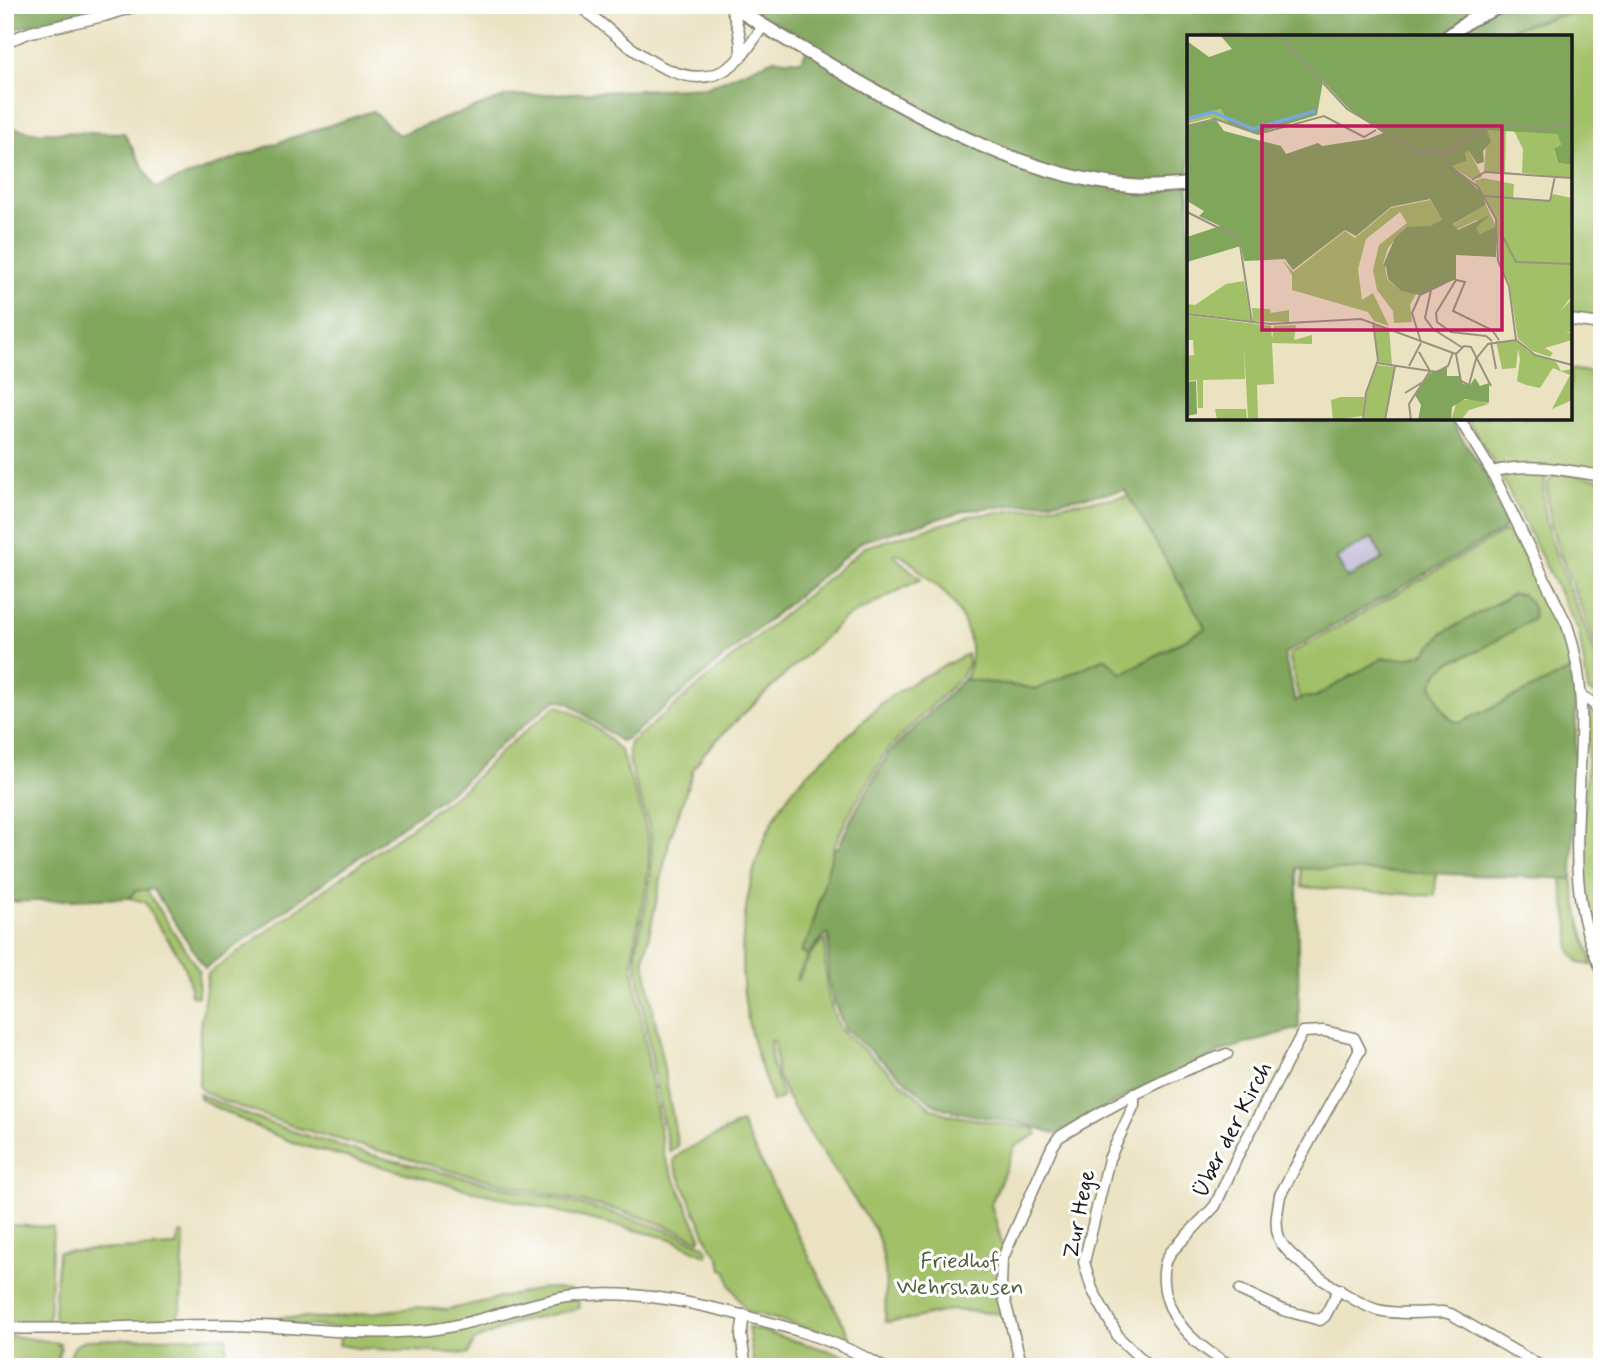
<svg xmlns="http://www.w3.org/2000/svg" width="1607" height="1372" viewBox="0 0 1607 1372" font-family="Mynerve,sans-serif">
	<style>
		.industrial { fill: #c6c0da }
		.green { fill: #a1c068; stroke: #5e6e42; stroke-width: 2 }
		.forest { fill: #80a65c; stroke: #4e613c; stroke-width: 2; fill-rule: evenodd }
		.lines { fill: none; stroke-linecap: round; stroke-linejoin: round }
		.minor-casing { stroke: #837f6e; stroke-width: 13 }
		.major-casing { stroke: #837f6e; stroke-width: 16 }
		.minor { stroke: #fff; stroke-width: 10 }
		.major { stroke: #fff; stroke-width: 12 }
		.labels { text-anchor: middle; stroke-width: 6; stroke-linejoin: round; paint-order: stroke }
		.street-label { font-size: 23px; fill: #1c1c1c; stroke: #fff }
		.park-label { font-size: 23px; fill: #515e3a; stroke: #fff }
		.inset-river { fill: none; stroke: #79a7e2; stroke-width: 3.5 }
		.inset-road { fill: none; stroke: #98937f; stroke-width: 2 }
		.view { fill: #c2185b; fill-opacity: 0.15; stroke: #c2185b; stroke-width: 3.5 }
		.inset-edge { fill: none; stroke: #1c1c1c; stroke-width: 3.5 }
	</style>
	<rect width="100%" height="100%" fill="#fff"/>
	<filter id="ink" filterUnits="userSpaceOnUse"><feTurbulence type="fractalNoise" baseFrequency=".0143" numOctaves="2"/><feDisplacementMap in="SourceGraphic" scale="14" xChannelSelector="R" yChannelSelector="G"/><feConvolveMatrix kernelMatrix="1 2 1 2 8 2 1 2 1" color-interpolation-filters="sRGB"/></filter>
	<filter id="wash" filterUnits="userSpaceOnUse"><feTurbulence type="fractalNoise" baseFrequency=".00686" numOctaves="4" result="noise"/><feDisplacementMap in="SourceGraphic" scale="28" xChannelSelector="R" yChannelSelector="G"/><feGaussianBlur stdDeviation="1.57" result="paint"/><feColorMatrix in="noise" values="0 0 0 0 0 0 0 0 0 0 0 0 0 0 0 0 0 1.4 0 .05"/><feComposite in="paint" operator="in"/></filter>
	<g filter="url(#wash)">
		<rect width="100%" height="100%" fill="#eae2c1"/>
		<path class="industrial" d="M1372,538L1384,558L1347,579L1336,558Z"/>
		<g class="green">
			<path d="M1602,13V321L1570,317V37H1508L1511,29L1567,14Z"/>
			<path d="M1570,369L1602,374V474L1494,469L1492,460L1466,418H1570Z"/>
			<path d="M1548,471C1527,512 1581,609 1594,652C1598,664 1598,677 1598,689L1593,694L1588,691L1579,632L1500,474L1502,472Z"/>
			<path d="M1555,473L1602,479V956L1584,899L1582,859L1590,710L1595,698L1600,695C1606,668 1594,642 1585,617C1568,574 1546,531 1547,484Z"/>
			<path d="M1129,496L1206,628L1122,674L1105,658L1037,689L964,679C981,652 965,617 946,594C940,587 932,582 925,576C916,567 907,557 895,553L894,556L921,579L844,619L734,723L705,752L694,768L669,842L644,959L678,1146L670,1152L661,1116L637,967L636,950C643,911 658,867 649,827C645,808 623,758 630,743L865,547L970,516Z"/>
			<path d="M1504,532L1515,533V537L1511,539C1532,560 1559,613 1568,641C1570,650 1571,660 1573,669L1460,723C1444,721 1438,698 1432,685L1438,672L1452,661L1478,651L1521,594H1513L1443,633L1425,653L1405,659L1383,658L1315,697H1303L1299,699L1289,655Z"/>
			<path d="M967,654L968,664L961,677L886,751L846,820L834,847L811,932L802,952L808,955L796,979L798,980L810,956L820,943L826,939C824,973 825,999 841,1030L931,1108L949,1115L1035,1129L1037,1134L1015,1146L991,1204L1003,1247L998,1259L1004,1314L950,1310L907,1320L885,1322C886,1289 888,1260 875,1230L804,1125L788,1098L777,1074L774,1041H770L772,1065L783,1097L772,1102C764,1075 753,1047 748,1020C733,944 747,844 797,784L885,700L918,679Z"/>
			<path d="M556,706C573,707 610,738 621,752C630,780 648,823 649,850C650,890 633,928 633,968L664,1156L701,1237L699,1240L656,1222L621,1211L452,1171L298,1128L224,1101L203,1091L199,1086L200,1028L208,974L466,787L505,748Z"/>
			<path d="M1301,868L1436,873L1435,896L1302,887Z"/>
			<path d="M1562,878L1572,879L1580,921L1593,965L1579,963L1569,948L1570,932L1563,892Z"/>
			<path d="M146,889L199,971L198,997L191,995C189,956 160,936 145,902L129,898L135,891Z"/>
			<path d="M199,1094C296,1140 405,1164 509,1188C576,1203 641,1217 703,1245L707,1251V1256L672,1239L473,1191L297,1144L263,1130L211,1105L201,1099Z"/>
			<path d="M741,1123L852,1341L747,1311L730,1285L727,1271L722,1269L719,1256L711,1247L675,1167L674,1159L684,1151Z"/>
			<path d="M5,1225L53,1227L49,1316L48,1323L45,1325L5,1324Z"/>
			<path d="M182,1233L184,1236L181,1305C180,1311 179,1316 173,1319C161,1326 75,1324 55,1324L54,1315L58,1252L176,1246L179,1235Z"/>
			<path d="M544,1288L570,1290L575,1293L580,1308L515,1323L474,1341L468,1354L357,1348L339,1345L341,1328L270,1323L268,1317L330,1318L419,1307L446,1310Z"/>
			<path d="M748,1327L850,1357L848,1367H754Z"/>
			<path d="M5,1335L60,1343L58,1345L61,1347L55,1367H5Z"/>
			<path d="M227,1336L226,1367H65L75,1346L85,1340Z"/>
		</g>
		<g class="forest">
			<path d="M5,5H118L5,31Z"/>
			<path d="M745,5H1602V13L1567,14L1512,28L1508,37H1189V418H1449L1485,473L1508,522L1504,529L1284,654L1295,701L1303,697H1315L1383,658L1405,659L1425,653L1443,633L1513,594H1522C1530,601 1536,608 1533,619L1478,651L1452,661L1438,672L1432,685C1438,698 1444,721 1460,723L1573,669L1575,673L1576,734L1572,879L1297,868L1299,1028L1225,1050L1133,1093L1055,1134C1016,1117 972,1120 933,1104L844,1028L832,996L828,979L829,935H825L808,955L801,952L811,932L834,847L838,848L851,819L888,754L964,679L1037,689L1105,658L1122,674L1206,628L1125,490L1063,500L968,510L863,541L628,738L620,741L569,703L557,700L546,707L501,744L462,783L205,968L153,889L135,891L129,898L5,902V126L32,132L124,133L155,188L291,138L373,111L398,135L507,96L708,87L774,59L801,61L811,42L762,16ZM1372,538L1383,559L1347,578L1336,558Z"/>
		</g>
	</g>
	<g filter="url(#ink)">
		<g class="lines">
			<defs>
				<g id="minor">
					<path d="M578,5C617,34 682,105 732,65C745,55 754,39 763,26"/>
					<path d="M730,5C737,23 742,37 741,56"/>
					<path d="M5,42L31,32L104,16L139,5"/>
					<path d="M1570,320L1602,324"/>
					<path d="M1459,418L1492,472L1567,625C1606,737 1547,861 1602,970"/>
					<path d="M1492,472C1527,462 1566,470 1602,476"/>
					<path d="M1582,696L1594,704L1602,721"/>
					<path d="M1134,1094V1105L1109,1159L1084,1262L1092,1289L1119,1338L1150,1367"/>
					<path d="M1240,1290L1283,1310L1320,1320L1325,1316L1339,1289"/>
					<path d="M744,1315L741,1336L746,1367"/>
					<path d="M5,1328C81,1331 157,1324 233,1325C294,1326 355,1336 417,1331C469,1328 516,1305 567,1297C632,1288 697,1303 760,1320C802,1331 844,1344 883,1367"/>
					<path d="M1022,1367L1001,1286L1002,1260L1052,1147L1059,1137C1113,1104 1167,1075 1227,1054"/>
					<path d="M1234,1367C1200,1349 1168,1324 1164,1283C1163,1271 1164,1261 1171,1252L1215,1206L1239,1153L1303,1032L1324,1031L1354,1038L1360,1050L1280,1195C1278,1210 1274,1223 1279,1238C1286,1259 1357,1305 1378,1310C1399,1315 1422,1312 1443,1312L1451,1314L1542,1367"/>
				</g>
				<g id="major">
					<path d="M731,5C768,30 807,51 845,74C934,125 1026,176 1130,186C1149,188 1170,186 1189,184"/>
					<path d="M1447,37L1470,20L1504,5"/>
				</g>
			</defs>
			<use href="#minor" class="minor-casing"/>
			<use href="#major" class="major-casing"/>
			<use href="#minor" class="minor"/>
			<use href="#major" class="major"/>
		</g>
	</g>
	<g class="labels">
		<g class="street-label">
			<text transform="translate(1231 1129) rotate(-63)" y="8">Über der Kirch</text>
			<text transform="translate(1078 1214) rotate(-79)" y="8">Zur Hege</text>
		</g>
		<g class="park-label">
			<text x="960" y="1268">Friedhof<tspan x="960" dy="26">Wehrshausen</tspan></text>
		</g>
	</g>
	<g transform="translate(1187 35)">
		<rect width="385" height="385" fill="#eae2c1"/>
		<path d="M34,74L42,89L23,83L0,89V82ZM319,94L318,137L334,139L297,137L300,95ZM326,94L372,99L374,110L367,116L371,128L385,130V143L335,138L336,114ZM282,116L295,141L293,143L284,144L264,131L280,126L278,117ZM296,143L327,149L326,164L363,165L366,159L385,163V261L373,276L385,264V297H378L385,298V305L358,313L366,318L363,322L345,316L331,304L322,247L313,232L310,185L287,146ZM243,165L255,185L242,192H218L201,213L195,233L198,231L200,244L214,256L229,259L223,270L225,287L207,288L206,276L190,255L186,235L192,210L220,188L213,177L179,204L171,234L175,265L186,258L202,291L187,286L181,277L105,255V240L95,224L106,237L158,196L168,203L204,173ZM299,170L309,191L293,199L288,193L295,188L290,185L269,195L267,189ZM57,246L64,286L0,278V269L8,270L39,249ZM65,273L83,274L84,278L102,275V287L66,286ZM0,280L84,291L85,304L87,291L109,290L107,305L125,300V309L85,308L87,349L70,350L71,384L61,383L57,312L58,344L16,345V373H11L10,345L0,346V321L7,320L6,305H0ZM187,289L202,293L205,330L192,328ZM309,306H329L342,317L369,327L374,336L385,334V365L365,374L383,340L366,333L353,353L339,350L330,346L333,324L331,314L329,333L315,334ZM190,330L207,332L198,385H177L179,360ZM154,362H177L176,381L146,385L144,365ZM285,364L302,369L282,375L274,385H264L270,366ZM28,374H59L60,385H30Z" fill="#a1c068"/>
		<path d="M33,0H385V130L371,128L367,114L374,110L371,99L300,95L304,107L296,116L297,127L290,129L282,116L278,118L280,126L265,131L294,157L299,170L266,189L271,195L303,180L289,193L293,199L309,191V222L269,220V244L232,260L214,256L201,244L199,231L195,233L208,203L219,192L243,191L255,185L243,164L204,172L169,201L158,195L106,235L98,224L57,226L54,211L0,227V202L33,191L12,181L17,176L0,166V90L29,85L37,96L94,111L99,119L131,108L135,111L181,104L196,98L161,73L136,46L130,80L68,99L42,89L34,74L0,82V6L22,22L45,14ZM260,332V341H273L276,349L283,350L288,343L293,351L302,348V368L278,364L265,372L264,385H231L234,370L228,360L243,338ZM9,346L10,379L0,381V347Z" fill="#80a65c"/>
		<path class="inset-river" d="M0,84L26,77L66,94L128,76"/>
		<path class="inset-road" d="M92,0L160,74L232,117H260L294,94L312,88L354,94L385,89M0,91L28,84L71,99L137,81L177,102L189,95M256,118L260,129L291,152L309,184L311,226L322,251L329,305M285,145L298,137L385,143M297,161L363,166L368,141M0,177L52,203L65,288M313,196L329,227L385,229M244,255L238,283L246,294L276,313M0,279L83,289L174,284L269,319M329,305L348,320L385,330M305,306L299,301L264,297L250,287L249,278L269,245L278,247L266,276L305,295L312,305M234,307L225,278L233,260L258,248M304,307L309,334M269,319L274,346L282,350L289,324L301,309L329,305M269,319L277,311L284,312L304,351M190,328L250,337L261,331L266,317M222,331L234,308M218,358L239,345M176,385L179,358L191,325L186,287M198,385L208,331M224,385L222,369L243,336L232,317"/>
		<path class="view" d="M75,91H315V295H75Z"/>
		<rect width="385" height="385" class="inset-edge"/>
	</g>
	<rect width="1607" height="1372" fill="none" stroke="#fff" stroke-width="28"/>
</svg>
